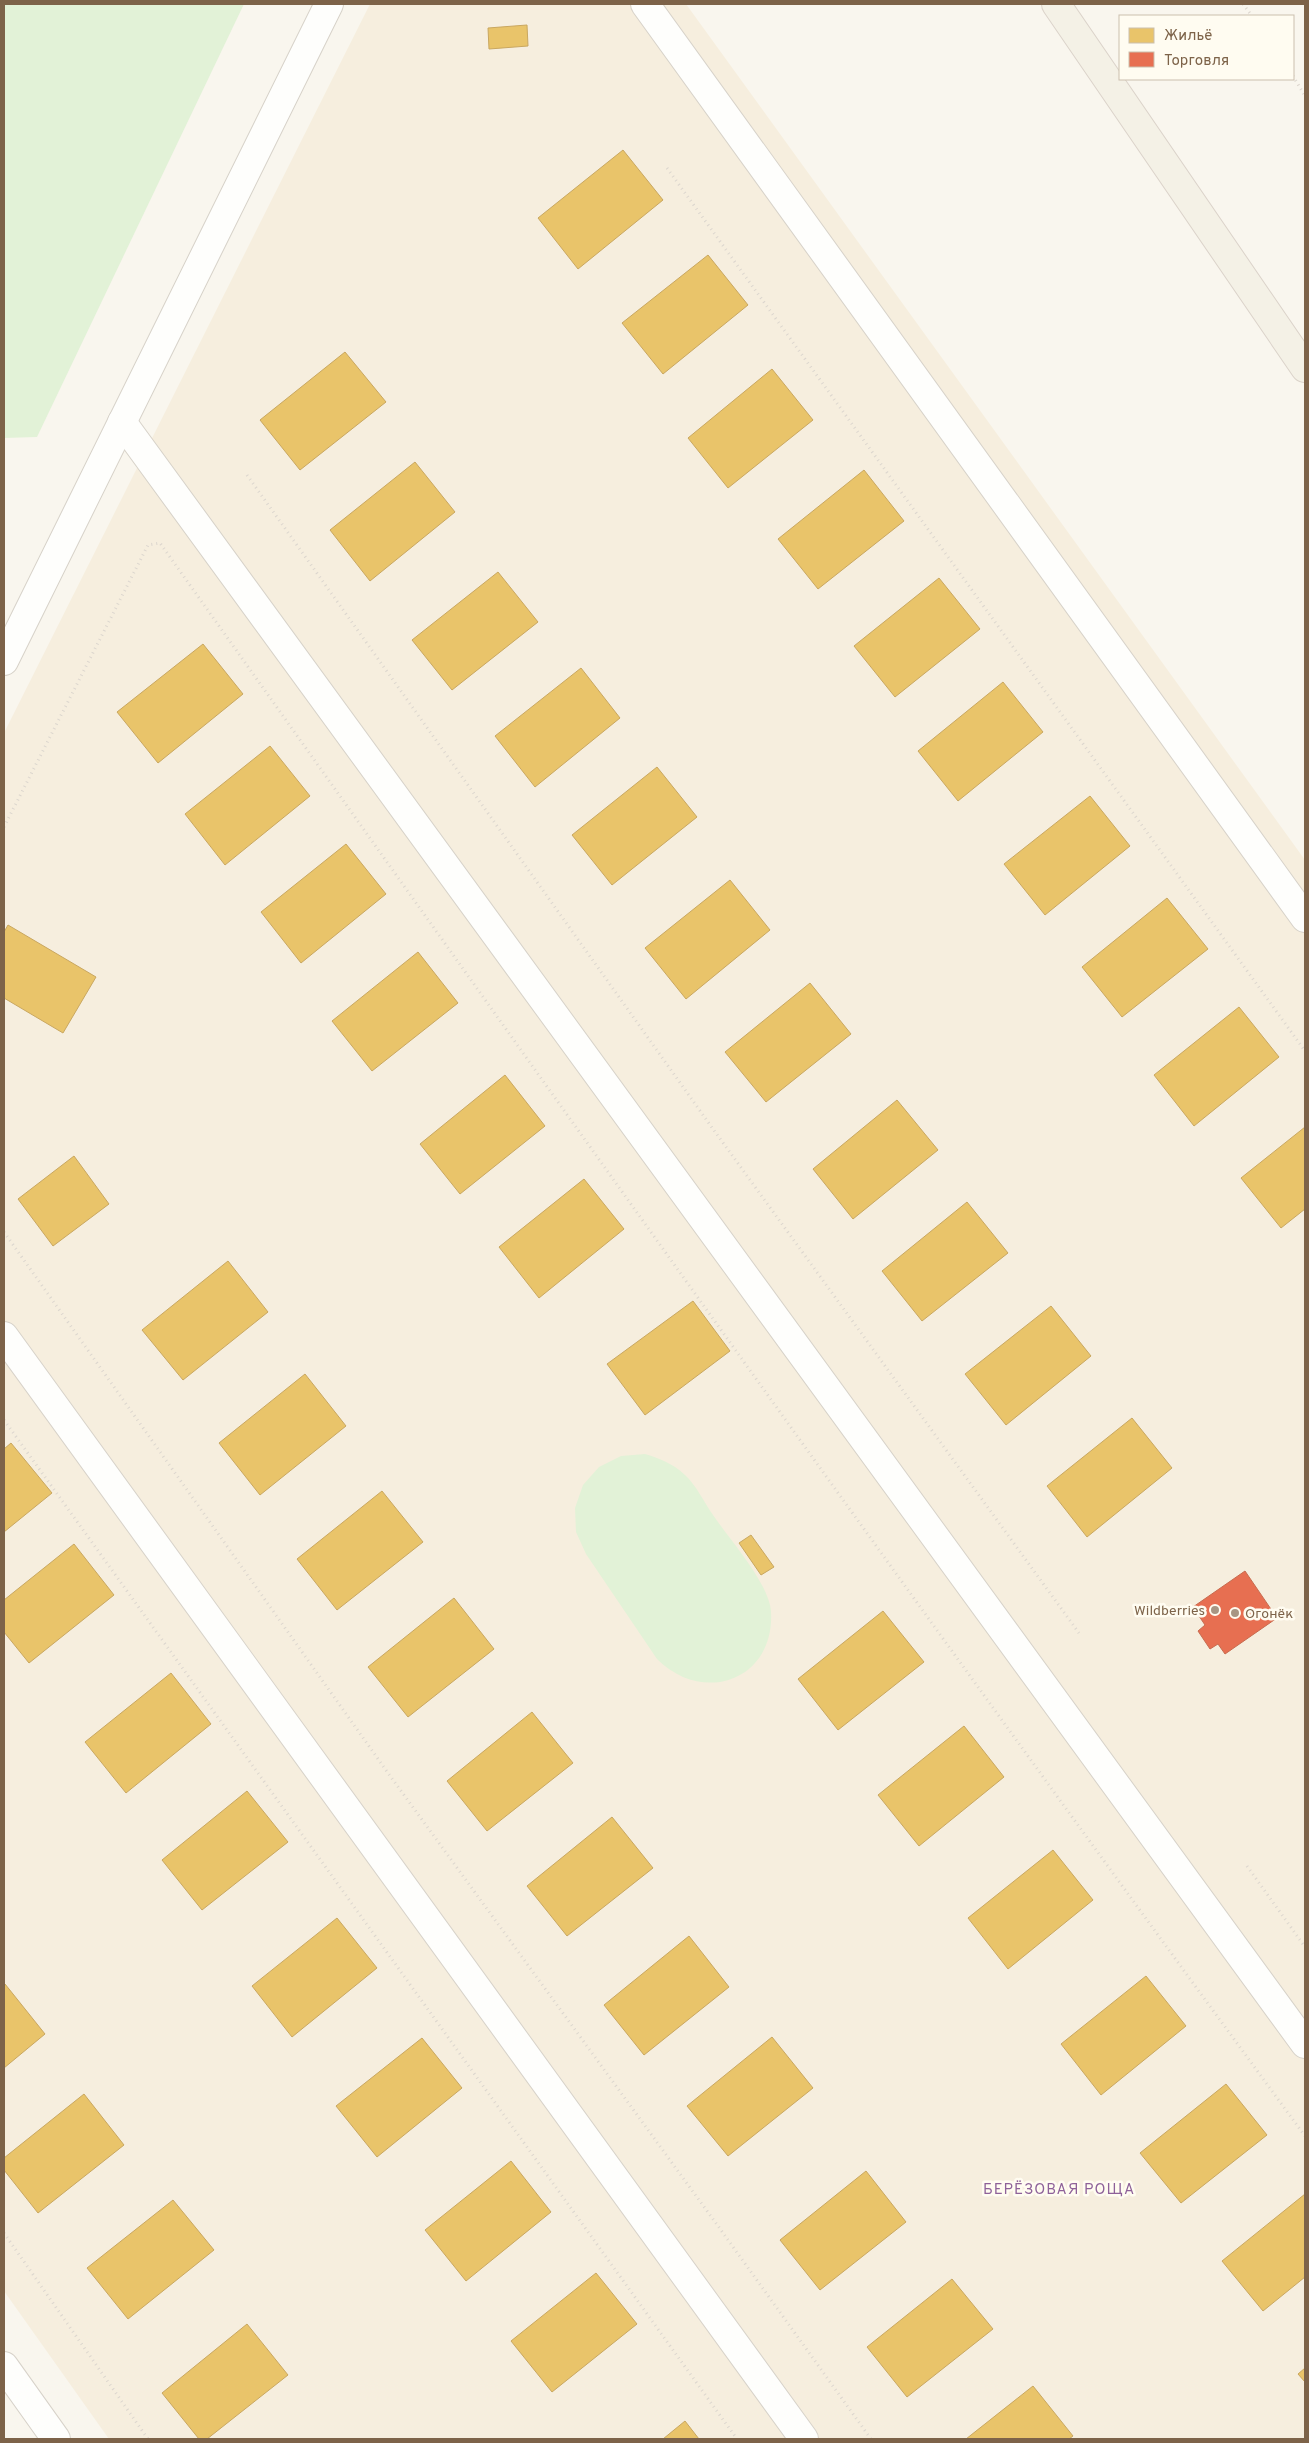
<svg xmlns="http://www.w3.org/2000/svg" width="1309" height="2443" viewBox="0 0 1309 2443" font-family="Overpass,sans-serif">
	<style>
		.residential { fill: #f6eede }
		.green { fill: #e2f2d7 }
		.homes { fill: #e9c46a; stroke: #c9a760 }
		.shops { fill: #e76f51; stroke: #c76b4f }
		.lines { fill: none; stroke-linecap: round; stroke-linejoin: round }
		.minor-casing { stroke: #d7d2c9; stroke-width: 30 }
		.primary-casing { stroke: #dbd3ca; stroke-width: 30 }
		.path { stroke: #dcd6ce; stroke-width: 3; stroke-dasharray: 1 4; stroke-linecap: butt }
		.minor { stroke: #fefefc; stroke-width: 28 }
		.primary { stroke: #f4f1e6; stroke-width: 28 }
		.poi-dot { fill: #a89683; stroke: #fffcf1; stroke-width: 2 }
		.labels { text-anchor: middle; stroke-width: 5; stroke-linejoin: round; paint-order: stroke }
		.poi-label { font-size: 14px; fill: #7d6349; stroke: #fffcf1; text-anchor: end }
		.neighbourhood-label { font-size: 15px; letter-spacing: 1px; fill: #8e6199; stroke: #fffcf1 }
	</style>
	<rect width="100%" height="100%" fill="#f9f6ee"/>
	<path class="residential" d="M370,4H686L1305,860V2439H109L4,2291V733Z"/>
	<g class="green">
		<path d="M4,4H244L37,437L4,438Z"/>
		<path d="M645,1454C661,1459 672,1463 685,1475C696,1485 704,1502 713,1515C729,1538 750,1562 763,1587C766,1593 771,1604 771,1612C775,1679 704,1706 657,1659L586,1554L576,1532L575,1508L583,1485L599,1467L621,1456Z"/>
	</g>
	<g class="homes">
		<path d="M527,25L528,46L489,49L488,28Z"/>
		<path d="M623,150L663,200L578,269L538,218Z"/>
		<path d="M708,255L748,305L663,374L622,323Z"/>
		<path d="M345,352L386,402L300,470L260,420Z"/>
		<path d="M772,369L813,420L728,488L688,438Z"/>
		<path d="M415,462L455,512L370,581L330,530Z"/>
		<path d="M864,470L904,521L818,589L778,539Z"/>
		<path d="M498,572L538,622L452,690L412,640Z"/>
		<path d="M939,578L980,629L895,697L854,646Z"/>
		<path d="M203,644L243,694L158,763L117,712Z"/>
		<path d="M581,668L620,718L535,787L495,736Z"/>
		<path d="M1003,682L1043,732L958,801L918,751Z"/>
		<path d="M270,746L310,796L225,865L185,814Z"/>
		<path d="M657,767L697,817L612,885L572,835Z"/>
		<path d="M1090,796L1130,846L1045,915L1004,864Z"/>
		<path d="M346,844L386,894L301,963L261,912Z"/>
		<path d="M730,880L770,930L686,999L645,948Z"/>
		<path d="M1167,898L1208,949L1122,1017L1082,967Z"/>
		<path d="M8,925L96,977L63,1033L4,998V932Z"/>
		<path d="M418,952L458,1003L372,1071L332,1021Z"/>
		<path d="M810,983L851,1034L766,1102L725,1052Z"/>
		<path d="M1239,1007L1279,1057L1194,1126L1154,1075Z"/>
		<path d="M505,1075L545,1126L460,1194L420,1144Z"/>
		<path d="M897,1100L938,1150L853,1219L813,1169Z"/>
		<path d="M1305,1127V1209L1281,1228L1241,1178Z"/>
		<path d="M74,1156L109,1204L53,1246L18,1199Z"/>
		<path d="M584,1179L624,1229L539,1298L499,1247Z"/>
		<path d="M967,1202L1008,1253L922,1321L882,1271Z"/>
		<path d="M228,1261L268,1312L183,1380L142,1330Z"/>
		<path d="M693,1301L730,1351L645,1415L607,1364Z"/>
		<path d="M1051,1306L1091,1356L1006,1425L965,1374Z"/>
		<path d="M305,1374L346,1426L260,1495L219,1443Z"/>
		<path d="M1132,1418L1172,1468L1087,1537L1047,1486Z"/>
		<path d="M11,1443L52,1493L4,1532V1449Z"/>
		<path d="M382,1491L423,1542L337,1610L297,1559Z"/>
		<path d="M751,1535L774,1567L761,1575L739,1543Z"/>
		<path d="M74,1544L114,1595L29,1663L4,1632V1600Z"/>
		<path d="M454,1598L494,1649L408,1717L368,1667Z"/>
		<path d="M883,1611L924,1662L838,1730L798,1679Z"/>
		<path d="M171,1673L211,1724L126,1793L85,1742Z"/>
		<path d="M532,1712L573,1763L487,1831L447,1781Z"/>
		<path d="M964,1726L1004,1777L919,1846L878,1795Z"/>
		<path d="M247,1791L288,1842L202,1910L162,1860Z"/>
		<path d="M612,1817L653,1868L567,1936L527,1886Z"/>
		<path d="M1053,1850L1093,1900L1008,1969L968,1918Z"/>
		<path d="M337,1918L377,1968L292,2037L252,1986Z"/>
		<path d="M689,1936L729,1987L644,2055L604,2005Z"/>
		<path d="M1146,1976L1186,2026L1101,2095L1061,2044Z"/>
		<path d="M5,1984L45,2034L4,2068V1985Z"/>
		<path d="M772,2037L813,2088L728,2156L687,2106Z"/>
		<path d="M422,2038L462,2088L377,2157L336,2106Z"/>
		<path d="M1226,2084L1267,2135L1181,2203L1140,2153Z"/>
		<path d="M84,2094L124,2145L38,2213L4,2170V2158Z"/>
		<path d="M511,2161L551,2212L466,2281L425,2230Z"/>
		<path d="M866,2171L906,2222L820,2290L780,2240Z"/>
		<path d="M1305,2194V2277L1263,2311L1222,2261Z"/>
		<path d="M173,2200L214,2250L128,2319L87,2268Z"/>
		<path d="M596,2273L637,2324L552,2392L511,2341Z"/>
		<path d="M952,2279L993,2329L907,2397L867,2347Z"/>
		<path d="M247,2324L288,2375L207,2439H199L162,2393Z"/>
		<path d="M1305,2368V2382L1298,2374Z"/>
		<path d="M1033,2386L1073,2436L1069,2439H966Z"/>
		<path d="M685,2421L699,2439H663Z"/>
	</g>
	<path class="shops" d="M1245,1571L1277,1618L1225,1654L1218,1644L1210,1649L1198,1631L1205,1625L1193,1607Z"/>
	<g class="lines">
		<defs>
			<g id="minor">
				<path d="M645,4L1305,918"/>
				<path d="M122,422L1305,2044"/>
				<path d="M4,661L329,4"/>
				<path d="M4,1336L804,2439"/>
				<path d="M4,2366L56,2439"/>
			</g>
			<path id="primary" d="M1056,4L1305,368"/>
		</defs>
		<use href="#minor" class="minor-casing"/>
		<use href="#primary" class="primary-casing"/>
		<g class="path">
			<path d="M1243,4L1252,16"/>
			<path d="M1293,76L1305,96"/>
			<path d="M667,168L1305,1051"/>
			<path d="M247,475L713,1129L1079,1633"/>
			<path d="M4,827L148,545L160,543C539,1076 918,1609 1305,2136"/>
			<path d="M4,1232L388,1773L718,2226L871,2439"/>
			<path d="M4,1420L737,2439"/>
			<path d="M1247,1866L1305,1947"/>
			<path d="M4,2233L148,2439"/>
		</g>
		<use href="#minor" class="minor"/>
		<use href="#primary" class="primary"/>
	</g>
	<g class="poi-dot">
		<circle cx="1215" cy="1610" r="5"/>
		<circle cx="1235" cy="1613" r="5"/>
	</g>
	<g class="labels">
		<g class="poi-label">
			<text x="1205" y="1615">Wildberries</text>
			<text x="1245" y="1618" text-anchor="start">Огонёк</text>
		</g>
		<g class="neighbourhood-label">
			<text x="1059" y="2194">БЕРЁЗОВАЯ РОЩА</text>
		</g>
	</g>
	<rect width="1309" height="2443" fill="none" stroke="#7d6349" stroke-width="10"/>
	<rect x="1119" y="15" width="175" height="65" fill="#fffcf1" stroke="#cbbfae"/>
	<rect x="1129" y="28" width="25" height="15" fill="#e9c46a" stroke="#cbbfae"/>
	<text x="1164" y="40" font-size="15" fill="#7d6349">Жильё</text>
	<rect x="1129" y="52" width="25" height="15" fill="#e76f51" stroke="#cbbfae"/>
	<text x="1164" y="65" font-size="15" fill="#7d6349">Торговля</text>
</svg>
